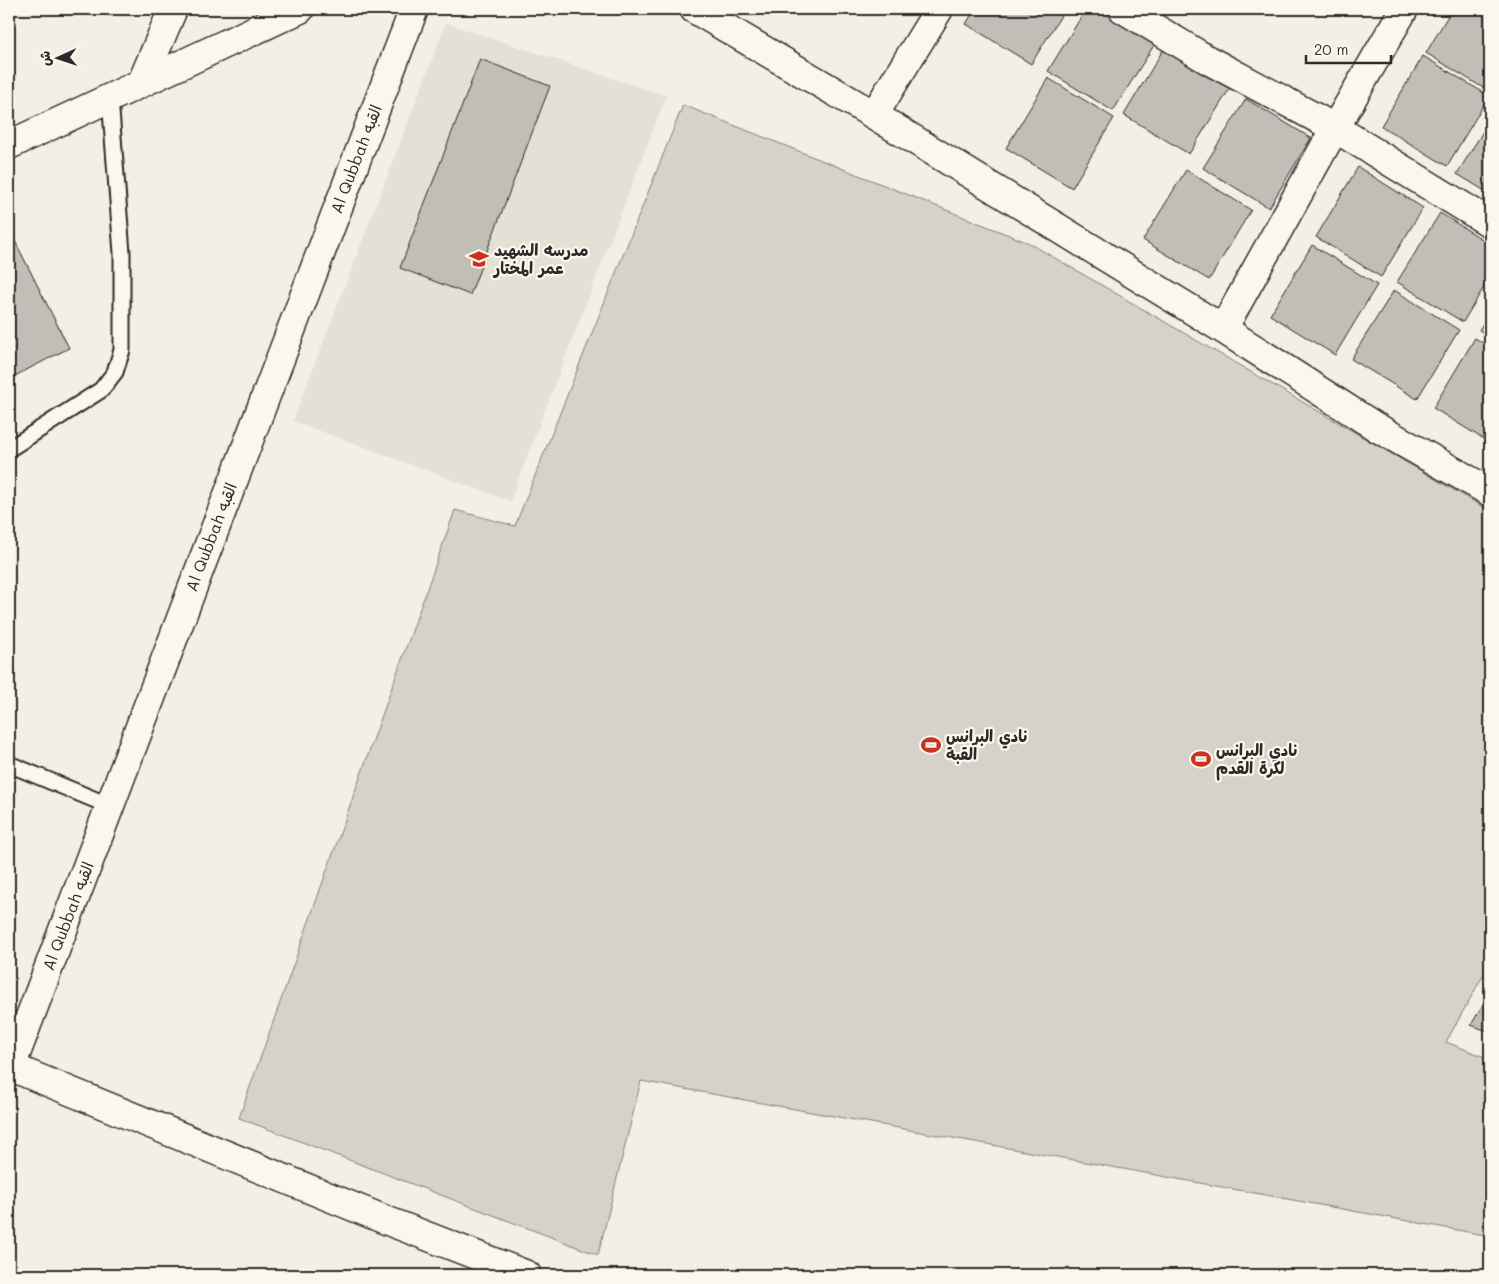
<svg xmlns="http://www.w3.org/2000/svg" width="1499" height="1284" viewBox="0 0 1499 1284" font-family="Mali,'Playpen Sans Arabic',sans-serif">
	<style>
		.built { fill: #e4e0d6 }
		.green { fill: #d5d2c9; stroke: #807e7a }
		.building { fill: #c0beb6; stroke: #2b2b2b }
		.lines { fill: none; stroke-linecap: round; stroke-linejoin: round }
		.service-casing { stroke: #2b2b2b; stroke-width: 19 }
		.minor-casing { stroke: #2b2b2b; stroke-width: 31 }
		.tertiary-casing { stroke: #2b2b2b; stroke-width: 31 }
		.secondary-casing { stroke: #2b2b2b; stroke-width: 31 }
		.service { stroke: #fbf7ec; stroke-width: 15 }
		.minor { stroke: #fbf7ec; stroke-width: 28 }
		.tertiary { stroke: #fbf7ec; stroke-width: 28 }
		.secondary { stroke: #fbf7ec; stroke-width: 28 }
		.labels { text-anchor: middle; stroke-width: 4.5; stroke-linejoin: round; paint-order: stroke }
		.street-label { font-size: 16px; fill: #2b2b2b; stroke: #fbf7ec }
		.poi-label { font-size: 16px; font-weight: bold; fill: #2b2b2b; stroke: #fbf7ec; text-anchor: start }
	</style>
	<rect width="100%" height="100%" fill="#f3efe4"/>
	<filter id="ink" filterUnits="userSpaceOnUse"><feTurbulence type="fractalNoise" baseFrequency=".02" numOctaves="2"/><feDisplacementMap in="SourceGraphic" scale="10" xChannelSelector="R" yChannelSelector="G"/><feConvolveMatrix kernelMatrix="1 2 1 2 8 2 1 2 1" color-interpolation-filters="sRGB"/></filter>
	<g filter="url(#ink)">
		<path class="built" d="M446,23L666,96L510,501L293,421Z"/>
		<path class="green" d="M683,105L1029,243L1490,511V963L1446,1042L1490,1059V1236L641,1081L598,1255L239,1118L455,510L515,526Z"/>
		<g class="building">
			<path d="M975,9H1065L1031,64L966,24Z"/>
			<path d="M1086,9H1102L1156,42L1113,111L1048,71Z"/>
			<path d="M1452,9H1490V92L1426,53Z"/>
			<path d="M1166,45L1232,85L1189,154L1124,115Z"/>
			<path d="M1423,56L1489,96L1447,166L1381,126Z"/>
			<path d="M480,59L550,86L470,295L400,268Z"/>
			<path d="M1048,78L1114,118L1072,188L1006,148Z"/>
			<path d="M1246,99L1311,138L1269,208L1203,168Z"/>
			<path d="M1490,120V194L1457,174Z"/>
			<path d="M1358,167L1423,208L1381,277L1316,237Z"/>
			<path d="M1186,170L1251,210L1209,280L1143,240Z"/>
			<path d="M1440,213L1490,244V277L1463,322L1397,282Z"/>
			<path d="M11,233L69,348L9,379V234Z"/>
			<path d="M1312,245L1377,285L1335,355L1270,315Z"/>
			<path d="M1394,290L1459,330L1417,399L1351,359Z"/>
			<path d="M1490,312V337L1479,330Z"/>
			<path d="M1475,338L1490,347V443L1433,408Z"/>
			<path d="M1490,993V1032L1471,1025Z"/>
		</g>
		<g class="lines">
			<defs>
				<g id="service">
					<path d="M9,449L101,390L115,372L122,350V253L110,98"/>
					<path d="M9,764L110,806"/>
				</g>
				<g id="minor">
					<path d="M694,9L874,115L1223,329L1376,427L1490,492"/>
					<path d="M1123,9L1208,60L1335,128L1490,223"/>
					<path d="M142,82L173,9"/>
					<path d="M874,115L939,9"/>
					<path d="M1223,329L1335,128L1404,9"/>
					<path d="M11,1067L388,1221L527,1275"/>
				</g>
				<g id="tertiary">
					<path d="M9,145L300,9"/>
					<path d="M11,1067L197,576L414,9"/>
				</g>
				<path id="secondary" d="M9,1066L11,1067L9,1072"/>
			</defs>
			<use href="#service" class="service-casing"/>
			<use href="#minor" class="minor-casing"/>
			<use href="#tertiary" class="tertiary-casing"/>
			<use href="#secondary" class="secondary-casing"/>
			<use href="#service" class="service"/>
			<use href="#minor" class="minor"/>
			<use href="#tertiary" class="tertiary"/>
			<use href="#secondary" class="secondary"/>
		</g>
	</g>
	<defs>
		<symbol id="school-bare" viewBox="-9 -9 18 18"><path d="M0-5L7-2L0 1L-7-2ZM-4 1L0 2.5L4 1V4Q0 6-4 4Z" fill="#c8321e" stroke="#fbf7ec" stroke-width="2.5" paint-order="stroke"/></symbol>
		<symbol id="stadium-bare" viewBox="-9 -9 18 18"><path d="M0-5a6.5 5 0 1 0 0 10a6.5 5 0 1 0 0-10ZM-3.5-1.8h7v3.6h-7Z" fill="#c8321e" stroke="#fbf7ec" stroke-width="2.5" paint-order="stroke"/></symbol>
	</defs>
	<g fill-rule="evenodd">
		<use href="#school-bare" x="465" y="245" width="28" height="28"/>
		<use href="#stadium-bare" x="917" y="731" width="28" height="28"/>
		<use href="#stadium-bare" x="1187" y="745" width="28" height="28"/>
	</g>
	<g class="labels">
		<g class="street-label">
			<text transform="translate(356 159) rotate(-69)" y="6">Al Qubbah القبه</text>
			<text transform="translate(211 537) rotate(-69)" y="6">Al Qubbah القبه</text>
			<text transform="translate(68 916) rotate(-69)" y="6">Al Qubbah القبه</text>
		</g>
		<g class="poi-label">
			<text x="494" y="256">مدرسه الشهيد<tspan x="494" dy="18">عمر المختار</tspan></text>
			<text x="946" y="742">نادي البرانس<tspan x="946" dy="18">القبة</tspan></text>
			<text x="1216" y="756">نادي البرانس<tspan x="1216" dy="18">لكرة القدم</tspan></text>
		</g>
	</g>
	<rect width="1499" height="1284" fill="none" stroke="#fbf7ec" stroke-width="30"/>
	<rect x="15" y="15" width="1469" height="1254" fill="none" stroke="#2b2b2b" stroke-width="2" filter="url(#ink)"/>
	<g transform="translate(58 58) rotate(267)" stroke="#fbf7ec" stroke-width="4" paint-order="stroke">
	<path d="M0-4L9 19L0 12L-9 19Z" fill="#2b2b2b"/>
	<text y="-8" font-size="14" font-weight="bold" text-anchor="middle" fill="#2b2b2b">ش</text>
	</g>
	<path d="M1306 55v8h85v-8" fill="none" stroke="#2b2b2b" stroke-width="2.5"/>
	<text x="1314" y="55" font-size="15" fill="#2b2b2b" stroke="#fbf7ec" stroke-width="4" paint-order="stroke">20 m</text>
</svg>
